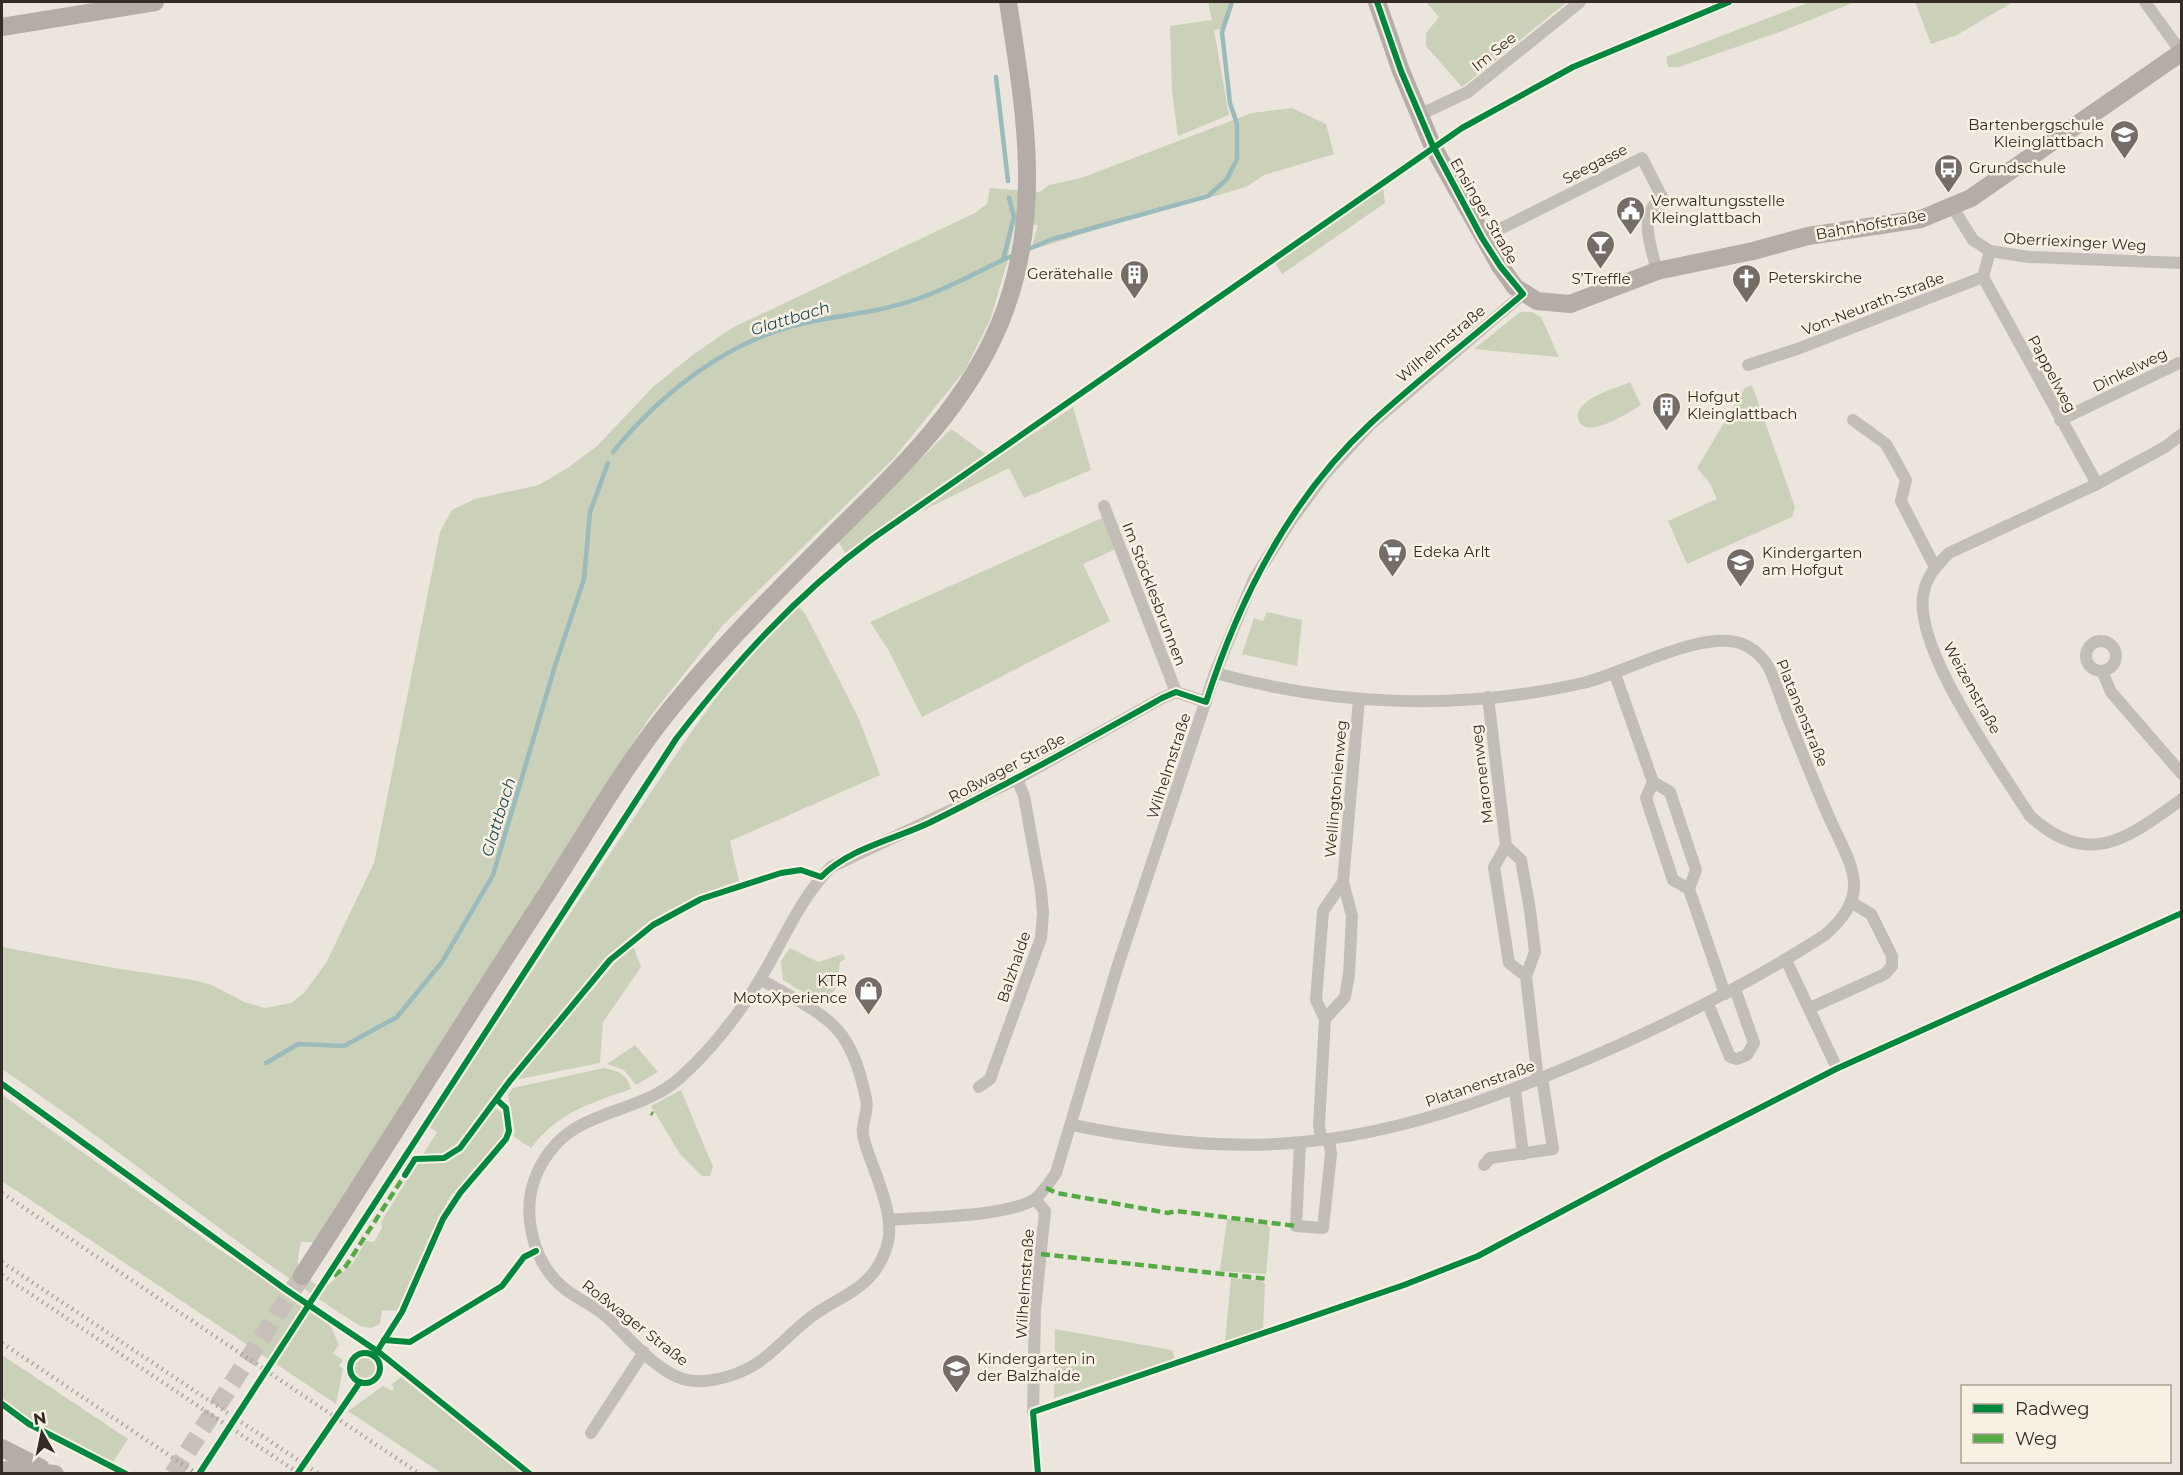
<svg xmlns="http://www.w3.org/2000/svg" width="2183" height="1475" viewBox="0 0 2183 1475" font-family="Montserrat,sans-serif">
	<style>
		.green { fill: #cbd0b8 }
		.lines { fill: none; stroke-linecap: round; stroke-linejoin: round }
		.stream { stroke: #9ababc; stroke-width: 4.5 }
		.secondary-tunnel { stroke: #c6c0b9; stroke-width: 18; stroke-dasharray: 18 9; stroke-linecap: butt }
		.street { stroke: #c3bdb7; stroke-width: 12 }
		.secondary { stroke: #b4ada7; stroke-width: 18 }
		.rail { stroke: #aba6a2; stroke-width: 4.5; stroke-dasharray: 1.5 4.5; stroke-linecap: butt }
		.quiet { stroke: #54ab44; stroke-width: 4.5; stroke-dasharray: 9 4.5; stroke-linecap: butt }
		.cycleway-casing { stroke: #f9f0e4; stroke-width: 10 }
		.cycleway { stroke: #00873e; stroke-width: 6 }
		.labels { text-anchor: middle; stroke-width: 5; stroke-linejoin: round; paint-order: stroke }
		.street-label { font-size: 15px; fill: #342b26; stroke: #f9f0e4 }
		.poi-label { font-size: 15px; fill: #342b26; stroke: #f9f0e4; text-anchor: start }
		.water-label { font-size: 16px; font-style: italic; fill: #1c4e55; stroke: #f9f0e4 }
	</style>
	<rect width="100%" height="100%" fill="#ebe5de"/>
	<g class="green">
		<path d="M1208,2H1231L1222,29L1214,30L1229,115L1178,136L1172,91L1170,26L1212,20Z"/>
		<path d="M1426,2H1567L1462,87L1426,46V33L1439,17Z"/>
		<path d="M1810,2H1855L1785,30L1679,67H1668L1666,57Z"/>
		<path d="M1915,2H2013L1957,35L1931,44Z"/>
		<path d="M1292,108L1326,124L1334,154L1264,175L1246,187L1211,197L1208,193L1111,221L1112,225L1031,250L1038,225L1014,226L1007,263L990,320L965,370L894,458L723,625L649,718L315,1242H301C294,1272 297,1276 325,1288L353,1263L366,1241L374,1242L382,1228L381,1222L437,1132L429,1127C496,1026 562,925 630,824C681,748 730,667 798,605L806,615L859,719L880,775L730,841L739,881L697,896L650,921L616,949L487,1103L504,1114L505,1134L450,1197L428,1240L399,1311L382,1310L380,1324L371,1328L360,1326C236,1247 123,1151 2,1069V947L108,967L193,980L212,985L244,1002L265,1008L291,1003L304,993L326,963L374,863L440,532L452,510L475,499L539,485L569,467L597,446L654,386L694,354L732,328L975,213L987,204L990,188L1040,192L1049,185L1081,178L1252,113Z"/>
		<path d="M1383,187L1385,203L1282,274L1275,263Z"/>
		<path d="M1520,312H1532L1541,317L1559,357L1474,349Z"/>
		<path d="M1630,382L1641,405C1630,412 1587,440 1579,421C1576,415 1579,409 1584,404C1594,394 1616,388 1630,382Z"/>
		<path d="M1752,385L1795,507L1792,517L1687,564L1668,521L1717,499L1709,482L1697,468L1745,388Z"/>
		<path d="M1073,407L1091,470L1024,498L1009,468L922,511L923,507Z"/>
		<path d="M951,429L987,455L845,553L838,541Z"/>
		<path d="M1104,517L1116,549L1083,564L1110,621L922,717L889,651L870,622Z"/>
		<path d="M1267,612L1302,620L1297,666L1242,654L1254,618L1263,621Z"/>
		<path d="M632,943L641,967L603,1022L600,1063L515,1080Z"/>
		<path d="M790,948L818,962L843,954L845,959L840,962L837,986L825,1005L783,980L781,961Z"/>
		<path d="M635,1045L658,1072L636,1085L624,1070L607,1064Z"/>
		<path d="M604,1068C617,1070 628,1075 631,1089C589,1104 560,1111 531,1148L513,1136L515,1132L508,1095L513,1088Z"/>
		<path d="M681,1090L713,1167L710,1176H702L680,1154L651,1106Z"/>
		<path d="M2,1095L217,1248L323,1318L331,1327L339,1345L333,1353L343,1360L339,1366L343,1369L336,1404L2,1181Z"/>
		<path d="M1227,1219L1267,1224L1270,1229L1266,1274L1220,1271Z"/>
		<path d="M1231,1278L1262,1281L1265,1284L1263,1329L1225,1342Z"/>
		<path d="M1055,1329L1172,1350L1175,1359L1054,1398Z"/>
		<path d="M2,1355L128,1439L113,1462L44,1429L2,1400Z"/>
		<circle cx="365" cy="1368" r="12"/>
		<path d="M401,1377L522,1473H441L348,1411L383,1386L392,1391L394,1387L391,1385Z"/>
	</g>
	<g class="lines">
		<g class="stream">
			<path d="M996,77L1008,181"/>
			<path d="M1026,250L1053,239L1208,196L1227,179L1237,159V124L1230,103L1222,32L1232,2"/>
			<path d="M1003,260L1014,217L1009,198"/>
			<path d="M613,452C662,392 728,340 805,323C842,315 880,312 917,299C952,287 982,269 1016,254"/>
			<path d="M266,1063L298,1044L344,1046L397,1017L442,962L493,875L555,666L584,579L590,512L608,463"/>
		</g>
		<path class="secondary-tunnel" d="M173,1474L302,1276"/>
		<g class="street">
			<path d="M2145,2L2181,52"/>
			<path d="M1419,115L1468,92L1580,2"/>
			<path d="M1953,208L1973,240L1990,251L2029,257L2182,263"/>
			<path d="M1482,238L1642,158L1662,197C1637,216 1651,245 1657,271"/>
			<path d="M1983,277L2097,484"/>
			<path d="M1748,365L1800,348L1983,277L1990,251"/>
			<path d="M1853,420L1886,444L1906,480L1901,501L1935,567"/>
			<path d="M2060,420L2179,363"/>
			<path d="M2182,434L2165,447L2097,484L1949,553C1938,564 1927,576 1924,591C1910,645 2000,768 2030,816C2089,869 2127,839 2182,799"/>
			<path d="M1104,506L1176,692"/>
			<circle cx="2101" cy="656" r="15"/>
			<path d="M2102,671L2111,692L2182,774"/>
			<path d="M1615,674L1653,782L1646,798L1673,880L1689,889"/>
			<path d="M1488,697L1506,846L1494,867L1509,963L1526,976"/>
			<path d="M1653,782L1670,792L1696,870L1689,889L1725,994"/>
			<path d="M1506,846L1521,860L1530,910L1535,952L1526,976L1538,1080"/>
			<path d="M1786,960L1835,1064"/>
			<path d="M760,979C825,1017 850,1020 866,1099C870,1117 858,1122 865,1143C874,1174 898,1217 886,1249C872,1290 842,1294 811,1317C778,1342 765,1368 722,1378C710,1381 696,1383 683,1379C655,1370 629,1338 608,1318C595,1306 579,1300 565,1289C531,1262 520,1209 538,1171C570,1104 633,1120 681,1077C713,1048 740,1013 762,976C784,939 801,897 831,867L1017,779L1162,698L1176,692L1206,702"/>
			<path d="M1708,1004L1730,1057L1737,1059L1747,1055L1754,1043L1735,989"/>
			<path d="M1810,1008L1885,974L1892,966V956L1871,914L1852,903"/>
			<path d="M1325,1019L1316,1000L1323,911L1343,882L1359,699"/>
			<path d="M979,1087L990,1079L1041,938L1043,913L1041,890L1024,796L1017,779"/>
			<path d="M1515,1090L1523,1154"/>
			<path d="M1072,1125C1146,1140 1226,1150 1302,1142C1399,1133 1490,1100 1580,1062C1665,1026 1747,985 1825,935C1875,892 1850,865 1828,815C1814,782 1800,748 1787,715C1781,699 1776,683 1769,668C1764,659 1756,651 1747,646C1709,625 1625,673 1583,683C1461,711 1335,706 1215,673"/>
			<path d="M1321,1140L1319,1124L1325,1019L1345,997L1349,974L1352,916L1343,882"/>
			<path d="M1300,1143L1296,1226L1323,1228L1331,1154L1329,1139"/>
			<path d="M1484,1165L1490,1158L1553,1149L1542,1078"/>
			<path d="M889,1220C922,1217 1012,1217 1036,1198C1044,1191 1050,1182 1056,1173L1117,968L1215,673L1254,579L1290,522L1325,474L1370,425L1523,294"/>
			<path d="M1033,1412L1035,1310L1045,1211L1035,1199"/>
			<path d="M591,1433L644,1352"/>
		</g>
		<g class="secondary">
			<path d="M1377,2L1401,71L1433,147L1500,266L1515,287L1537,301L1570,304L1657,271L1753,251L1808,236L1921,219L1971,198L2182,52"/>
			<path d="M2,27L155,2"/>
			<path d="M302,1276C385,1148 465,1019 548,892C584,837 617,778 657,726C708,660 767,601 826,542C893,475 963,412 1000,323C1044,216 1025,112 1008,2"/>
			<path d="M2,1448L41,1468"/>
			<path d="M2,1470L55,1474"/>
		</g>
		<g class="rail">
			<path d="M2,1193L420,1474"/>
			<path d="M2,1262L319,1474"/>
			<path d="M2,1275L300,1474"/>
			<path d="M2,1343L197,1474"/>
		</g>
		<g class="quiet">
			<path d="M651,1113L653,1114"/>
			<path d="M1046,1188L1057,1193L1168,1213L1176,1211L1296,1226"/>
			<path d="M1041,1254L1268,1279"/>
			<path d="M334,1276L346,1266L408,1170"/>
		</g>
		<defs>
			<g id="cycleway">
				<path d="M2,1084L285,1289L380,1353L530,1474"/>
				<path d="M405,1175L415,1159L444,1158L460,1148L509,1082L610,960L653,925L701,899L781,873L801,870L821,877C849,848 896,839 931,822C1010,783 1085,741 1162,698L1176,692L1206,702C1239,599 1290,498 1371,423C1420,378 1473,337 1523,294L1500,266L1482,238L1432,144L1401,71L1377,2"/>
				<path d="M384,1340L410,1342L502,1286L524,1257L536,1251"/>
				<circle cx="365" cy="1368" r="15"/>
				<path d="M374,1356L402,1312L443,1219L460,1193L506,1139L509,1131L506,1108L497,1100"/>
				<path d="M2,1404L29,1424L126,1474"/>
				<path d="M199,1474L676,739C734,664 795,596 872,539L1462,128L1573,67L1729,2"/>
				<path d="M297,1474L360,1382"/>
				<path d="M1038,1474L1033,1412L1404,1285L1478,1256L1662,1158L1836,1069L2182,913"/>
			</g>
		</defs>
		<use href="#cycleway" class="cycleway-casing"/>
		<use href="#cycleway" class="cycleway"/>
	</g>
	<defs>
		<symbol id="school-pin" viewBox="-11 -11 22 30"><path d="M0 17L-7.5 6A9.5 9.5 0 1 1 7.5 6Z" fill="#746c66" stroke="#f9f0e4"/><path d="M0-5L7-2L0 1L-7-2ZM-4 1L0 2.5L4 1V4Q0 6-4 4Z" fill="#fff"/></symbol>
		<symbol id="bus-pin" viewBox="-11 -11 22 30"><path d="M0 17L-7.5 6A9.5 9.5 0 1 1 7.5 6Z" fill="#746c66" stroke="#f9f0e4"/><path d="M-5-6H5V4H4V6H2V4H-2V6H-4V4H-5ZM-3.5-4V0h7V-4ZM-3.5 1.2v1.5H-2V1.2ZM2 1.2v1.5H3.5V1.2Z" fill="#fff"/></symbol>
		<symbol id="civic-pin" viewBox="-11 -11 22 30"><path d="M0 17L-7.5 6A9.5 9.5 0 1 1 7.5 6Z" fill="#746c66" stroke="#f9f0e4"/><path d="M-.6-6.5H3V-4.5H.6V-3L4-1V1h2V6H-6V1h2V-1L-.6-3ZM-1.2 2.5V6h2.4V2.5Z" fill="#fff"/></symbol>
		<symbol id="bar-pin" viewBox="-11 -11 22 30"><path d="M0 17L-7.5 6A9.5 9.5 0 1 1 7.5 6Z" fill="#746c66" stroke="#f9f0e4"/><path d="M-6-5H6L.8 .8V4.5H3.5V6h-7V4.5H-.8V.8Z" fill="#fff"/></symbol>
		<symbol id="building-pin" viewBox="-11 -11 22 30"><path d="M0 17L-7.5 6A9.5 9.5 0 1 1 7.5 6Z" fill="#746c66" stroke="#f9f0e4"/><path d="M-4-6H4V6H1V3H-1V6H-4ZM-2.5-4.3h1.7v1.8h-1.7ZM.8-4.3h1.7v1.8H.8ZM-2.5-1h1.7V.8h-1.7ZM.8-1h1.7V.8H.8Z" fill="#fff"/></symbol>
		<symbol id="church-pin" viewBox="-11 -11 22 30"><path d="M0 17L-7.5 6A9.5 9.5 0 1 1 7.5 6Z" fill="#746c66" stroke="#f9f0e4"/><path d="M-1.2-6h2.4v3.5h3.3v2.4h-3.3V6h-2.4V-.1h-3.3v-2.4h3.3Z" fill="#fff"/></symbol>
		<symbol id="supermarket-pin" viewBox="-11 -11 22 30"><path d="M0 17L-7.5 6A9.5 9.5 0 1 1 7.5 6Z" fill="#746c66" stroke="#f9f0e4"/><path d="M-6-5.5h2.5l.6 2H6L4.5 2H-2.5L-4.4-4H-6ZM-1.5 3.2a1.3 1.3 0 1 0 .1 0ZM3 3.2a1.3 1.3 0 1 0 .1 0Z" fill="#fff"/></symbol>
		<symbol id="shop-pin" viewBox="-11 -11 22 30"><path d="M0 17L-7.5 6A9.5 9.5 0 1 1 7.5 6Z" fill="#746c66" stroke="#f9f0e4"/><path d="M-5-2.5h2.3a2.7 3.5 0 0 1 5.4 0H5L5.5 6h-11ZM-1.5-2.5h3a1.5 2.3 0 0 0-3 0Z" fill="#fff"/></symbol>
	</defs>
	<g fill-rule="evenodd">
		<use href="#school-pin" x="2108" y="118" width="33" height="45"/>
		<use href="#bus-pin" x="1932" y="152" width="33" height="45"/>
		<use href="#civic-pin" x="1614" y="194" width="33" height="45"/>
		<use href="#bar-pin" x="1584" y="228" width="33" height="45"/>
		<use href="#building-pin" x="1118" y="258" width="33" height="45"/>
		<use href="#church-pin" x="1730" y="262" width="33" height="45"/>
		<use href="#building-pin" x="1650" y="390" width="33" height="45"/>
		<use href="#supermarket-pin" x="1376" y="536" width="33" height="45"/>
		<use href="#school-pin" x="1724" y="546" width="33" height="45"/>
		<use href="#shop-pin" x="852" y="974" width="33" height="45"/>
		<use href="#school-pin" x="940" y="1352" width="33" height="45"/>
	</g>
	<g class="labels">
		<g class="street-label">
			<text transform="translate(1494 52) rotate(-39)" y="5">Im See</text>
			<text transform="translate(1595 164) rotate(-27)" y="5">Seegasse</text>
			<text transform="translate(1484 211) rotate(60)" y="5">Ensinger Straße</text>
			<text transform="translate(1871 225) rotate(-10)" y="5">Bahnhofstraße</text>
			<text transform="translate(2075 242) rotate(3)" y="5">Oberriexinger Weg</text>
			<text transform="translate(1873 304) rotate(-21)" y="5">Von-Neurath-Straße</text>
			<text transform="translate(1441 344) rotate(-40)" y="5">Wilhelmstraße</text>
			<text transform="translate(2130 370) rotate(-26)" y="5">Dinkelweg</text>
			<text transform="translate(2052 374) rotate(62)" y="5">Pappelweg</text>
			<text transform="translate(1154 594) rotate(69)" y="5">Im Stöcklesbrunnen</text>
			<text transform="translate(1972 688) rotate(61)" y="5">Weizenstraße</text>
			<text transform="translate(1802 713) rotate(68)" y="5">Platanenstraße</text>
			<text transform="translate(1169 766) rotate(-72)" y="5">Wilhelmstraße</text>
			<text transform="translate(1007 768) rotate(-28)" y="5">Roßwager Straße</text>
			<text transform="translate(1482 774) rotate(-97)" y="5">Maronenweg</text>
			<text transform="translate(1336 789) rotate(-85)" y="5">Wellingtonienweg</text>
			<text transform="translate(1014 967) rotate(-71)" y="5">Balzhalde</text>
			<text transform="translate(1480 1084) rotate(-19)" y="5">Platanenstraße</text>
			<text transform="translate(1025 1284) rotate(-86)" y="5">Wilhelmstraße</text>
			<text transform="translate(635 1323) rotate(38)" y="5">Roßwager Straße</text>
		</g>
		<g class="poi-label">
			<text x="2104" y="130" text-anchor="end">Bartenbergschule<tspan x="2104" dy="17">Kleinglattbach</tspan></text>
			<text x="1969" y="173">Grundschule</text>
			<text x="1651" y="206">Verwaltungsstelle<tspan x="1651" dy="17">Kleinglattbach</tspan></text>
			<text x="1113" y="279" text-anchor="end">Gerätehalle</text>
			<text x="1768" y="283">Peterskirche</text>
			<text x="1601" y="284" text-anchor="middle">S’Treffle</text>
			<text x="1687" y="402">Hofgut<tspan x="1687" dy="17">Kleinglattbach</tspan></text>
			<text x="1413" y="557">Edeka Arlt</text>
			<text x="1762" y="558">Kindergarten<tspan x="1762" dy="17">am Hofgut</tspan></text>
			<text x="847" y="986" text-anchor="end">KTR<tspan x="847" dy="17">MotoXperience</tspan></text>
			<text x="977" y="1364">Kindergarten in<tspan x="977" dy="17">der Balzhalde</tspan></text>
		</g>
		<g class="water-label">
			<text transform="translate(790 318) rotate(-17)" y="6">Glattbach</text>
			<text transform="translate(498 817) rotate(-73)" y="6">Glattbach</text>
		</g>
	</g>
	<rect width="2183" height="1475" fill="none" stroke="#342b26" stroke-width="6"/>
	<rect x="1961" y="1385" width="210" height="78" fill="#f9f0e4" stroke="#aaa198" stroke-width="1.5"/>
	<rect x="1973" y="1404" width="30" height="9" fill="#00873e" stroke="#aaa198" stroke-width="1.5"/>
	<text x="2015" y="1415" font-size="18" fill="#342b26">Radweg</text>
	<rect x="1973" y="1434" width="30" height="9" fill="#54ab44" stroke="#aaa198" stroke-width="1.5"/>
	<text x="2015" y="1445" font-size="18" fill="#342b26">Weg</text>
	<g transform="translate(42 1433) rotate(351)" stroke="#f9f0e4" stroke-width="4.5" paint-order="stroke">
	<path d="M0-4.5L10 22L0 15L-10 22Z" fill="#342b26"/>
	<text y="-9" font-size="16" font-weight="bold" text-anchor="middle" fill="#342b26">N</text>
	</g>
</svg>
